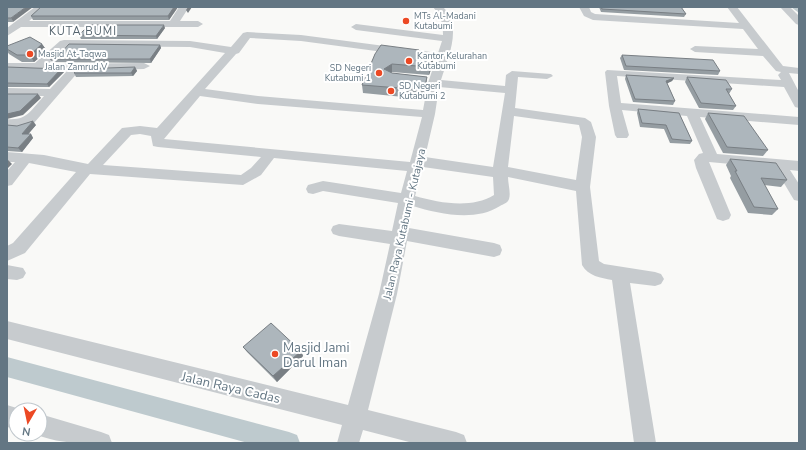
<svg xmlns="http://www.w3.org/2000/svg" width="806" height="450" viewBox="0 0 806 450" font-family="'Nunito Sans',sans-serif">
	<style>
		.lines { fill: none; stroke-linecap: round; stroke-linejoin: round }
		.canal { fill: #becace; fill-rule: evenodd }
		.minor { fill: #c7cbce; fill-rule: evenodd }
		.wall { fill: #959da2 }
		.shaded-wall { fill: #797f84 }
		.building { fill: #adb6bc; stroke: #797f84 }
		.poi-dot { fill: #ec4924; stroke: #fff; stroke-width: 1.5 }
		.labels { text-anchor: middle; stroke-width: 4; stroke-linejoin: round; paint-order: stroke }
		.far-poi-label { font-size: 9px; fill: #637683; stroke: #fff; text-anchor: start }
		.far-street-label { font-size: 9px; fill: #637683; stroke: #fff }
		.far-quarter-label { font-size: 11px; letter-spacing: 1px; fill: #55646e; stroke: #fff }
		.street-label { font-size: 11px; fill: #637683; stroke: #fff }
		.near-poi-label { font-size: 13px; fill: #637683; stroke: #fff; text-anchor: start }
		.near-street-label { font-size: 13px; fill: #637683; stroke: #fff }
	</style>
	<rect width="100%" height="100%" fill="#f9f9f7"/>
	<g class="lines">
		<g class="canal">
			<path d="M791,7H799V13Z"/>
			<path d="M7,357L289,432L297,435L300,443H248L7,377Z"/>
		</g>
		<g class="minor">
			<path d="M35,7H46L29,21H170L179,7H189L180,21H198L203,24L198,27H21L7,36V28Z"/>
			<path d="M433,7H443C463,27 448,57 441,80L505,86L506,75L512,71L551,74L553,76L547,79L518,77L515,108L585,118L591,122L596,137L590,187L599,261L604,264L655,272L661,274L664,279L661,284L655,286L630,283L656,443H634L612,280C601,278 588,276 582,265L576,191L508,177C508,184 511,193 509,199C508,203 503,204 500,206C475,222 439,214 413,206L409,228L494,243L500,245L502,250L500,255L494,257L407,241L397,294L368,410L456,432L464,435L467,443H413L363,430L359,443H337L342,425L7,339V321L348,405L379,294L390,244L339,236L333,234L331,230L333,226L339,224L392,231L398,203L323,191L313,194L308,193L306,189L308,185L323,181L401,193L407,171L274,158L261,175L243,185L90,174L25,253L7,261V246L13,243L76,172L29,163L12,185L7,186V171L15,162H7V152L44,155L88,164L122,128L140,126L157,128L225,53L190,47L67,46L48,64L144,63L150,66L144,69L79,71L34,123L20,128L7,127V119C27,121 31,110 44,96H7V88L50,89L67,71L7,69V63H35L60,41L64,40L190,41L231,47L243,33L247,32L301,35L438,53L442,41L356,30L351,27L356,24L443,35C443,22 441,17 433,7ZM250,38L301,41L436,59L428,83L423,110L258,96L205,89L236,54L239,53ZM439,87L505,93L493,167L425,157L435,114ZM200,96L258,104L422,117L410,162L164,139ZM514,116L579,125L582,137L576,180L508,167ZM140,134L151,136L153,146L158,147L261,157L251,168L241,175L103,165L131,135ZM423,167L493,177L494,195C471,209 440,203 415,196Z"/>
			<path d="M579,7H589L591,12L595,14L739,23L727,7H737L783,66L799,68V74L789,73L799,92V108L795,107L784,87L617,76L621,103L799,117V125L700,117L717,154L799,161V171L790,170L799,184V201L794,200L775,168L709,162L731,215L729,219L723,221L717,219L696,168L694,160L699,154L703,153L687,116L622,110L629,135L627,138H617L615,135L609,106L605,72L607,70L781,80L778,75L781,72L776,71L763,56L695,52L690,49L695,46L758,49L743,29L593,20L584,16Z"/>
			<path d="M780,7H790L799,16V25L796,24Z"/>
			<path d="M7,265L23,268L26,273L23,278L17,280L7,279Z"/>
			<path d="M7,405L23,410H16V429L7,427Z"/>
			<path d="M40,414L101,432L109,435L112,443C85,443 61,445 35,434H40Z"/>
		</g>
	</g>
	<g class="wall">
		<path d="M7,7L13,22H7Z"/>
		<path d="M41,7H178L169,20H33L31,16Z"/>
		<path d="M599,7H683L682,9L686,14L684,17L601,12Z"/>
		<path d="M165,28L157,39H81L79,35Z"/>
		<path d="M42,44L47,51L34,62H22L9,54L7,51V46Z"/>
		<path d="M160,45L161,48L151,63L52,62L50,59L59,55Z"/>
		<path d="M375,54H419L433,56V64L429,75L392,72L391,73L427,77L426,85L424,99L363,93L362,85Z"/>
		<path d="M622,55L720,71L718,75L624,70L620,58Z"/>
		<path d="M7,67L64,72L49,87H7Z"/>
		<path d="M135,67L137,71L133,76L76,77L74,73Z"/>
		<path d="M626,75L674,78L672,81L667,83L675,101L673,105L633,102L625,79Z"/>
		<path d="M687,77L732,89L729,94L736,106L733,110L699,108L685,82Z"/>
		<path d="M638,109L679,113L692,141L690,144L670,143L664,129L640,127L637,113Z"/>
		<path d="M708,113L768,150L763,156L723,153L705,119Z"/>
		<path d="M7,125L17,126L36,125L28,134H31L33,138L22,152L7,151Z"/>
		<path d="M730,159L787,180L781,187L764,185L778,209L772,215L748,213L730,178L731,176L726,165Z"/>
		<path d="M243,347L301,351L303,356L277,382L247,352Z"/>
	</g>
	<g class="shaded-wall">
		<path d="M26,7H33L13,22L11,18Z"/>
		<path d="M174,7H178L169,20L168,16Z"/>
		<path d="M188,7H192L188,13L186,10Z"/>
		<path d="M164,25L165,28L157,39L156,36Z"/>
		<path d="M42,44L47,51L34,62L30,55Z"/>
		<path d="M160,45L161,48L151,63L150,59Z"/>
		<path d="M433,56V64L429,75V67Z"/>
		<path d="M392,64V72L385,78L384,69Z"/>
		<path d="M135,67L137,71L133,76L131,73Z"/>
		<path d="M61,69L64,72L49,87L47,84Z"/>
		<path d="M427,77L426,85L424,99V90Z"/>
		<path d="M674,78L672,81L664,85L666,81Z"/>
		<path d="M38,94L41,98L23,115L7,119V114Z"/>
		<path d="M33,121L36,125L25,138L22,134Z"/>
		<path d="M31,134L33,138L22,152L18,148Z"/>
		<path d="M8,160L12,164L7,169V161Z"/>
		<path d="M301,351L303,356L277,382L273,376Z"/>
	</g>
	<g class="building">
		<path d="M7,7H26L11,18H7Z"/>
		<path d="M41,7H174L168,16H31Z"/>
		<path d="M601,7H681L686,14L602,9Z"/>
		<path d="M89,25H164L156,36L79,35Z"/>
		<path d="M30,37L42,44L30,55H17L7,49V46Z"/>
		<path d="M69,44L160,45L150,59H50L56,53L59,55Z"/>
		<path d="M381,45L419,50L418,54L433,56L429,67L392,64L384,69L392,73L427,77L424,90L362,85L375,54Z"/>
		<path d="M622,55L713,60L720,71L626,66Z"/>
		<path d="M7,67L61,69L47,84L7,83Z"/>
		<path d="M135,67L131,73H74L78,69Z"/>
		<path d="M626,75L674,78L666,81L675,101L635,99Z"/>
		<path d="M687,77L726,80L732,89H726L736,106L701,103Z"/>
		<path d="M7,94H38L20,111L7,114Z"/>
		<path d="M638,109L679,113L692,141L672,139L666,125L642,123Z"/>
		<path d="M708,113L744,116L768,150L727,147Z"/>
		<path d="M33,121L22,134H31L18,148L7,147V125L17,126Z"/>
		<path d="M730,159L776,163L787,180L761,178L778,209L754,207L735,171H737Z"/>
		<path d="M271,323L301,351L273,376L243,347Z"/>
	</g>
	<g class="poi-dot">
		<circle cx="406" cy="21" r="4"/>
		<circle cx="30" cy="54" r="4"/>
		<circle cx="409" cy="61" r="4"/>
		<circle cx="379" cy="73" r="4"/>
		<circle cx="391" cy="91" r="4"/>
		<circle cx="275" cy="354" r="4"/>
	</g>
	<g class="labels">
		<g class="far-poi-label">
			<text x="414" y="19">MTs Al-Madani<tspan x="414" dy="10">Kutabumi</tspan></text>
			<text x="38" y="57">Masjid At-Taqwa</text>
			<text x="417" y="59">Kantor Kelurahan<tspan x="417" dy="10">Kutabumi</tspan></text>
			<text x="371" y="71" text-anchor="end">SD Negeri<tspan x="371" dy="10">Kutabumi 1</tspan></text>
			<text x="399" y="89">SD Negeri<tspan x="399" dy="10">Kutabumi 2</tspan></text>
		</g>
		<g class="far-street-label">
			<text x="76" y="70">Jalan Zamrud V</text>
		</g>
		<g class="far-quarter-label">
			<text x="83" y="35">KUTA BUMI</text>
		</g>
		<g class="street-label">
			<text transform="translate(404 224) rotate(-77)" y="4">Jalan Raya Kutabumi - Kutajaya</text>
		</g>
		<g class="near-poi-label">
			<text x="283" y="352">Masjid Jami<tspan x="283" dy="15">Darul Iman</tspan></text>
		</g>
		<g class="near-street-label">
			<text transform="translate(231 387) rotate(13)" y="5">Jalan Raya Cadas</text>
		</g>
	</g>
	<rect width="806" height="450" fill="none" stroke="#637683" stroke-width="16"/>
	<g transform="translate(28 422) rotate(189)"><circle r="19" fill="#ffffff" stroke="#c1c8cd"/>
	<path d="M0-3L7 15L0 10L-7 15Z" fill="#ec4924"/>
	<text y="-6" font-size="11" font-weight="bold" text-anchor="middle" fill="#637683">N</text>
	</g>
</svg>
